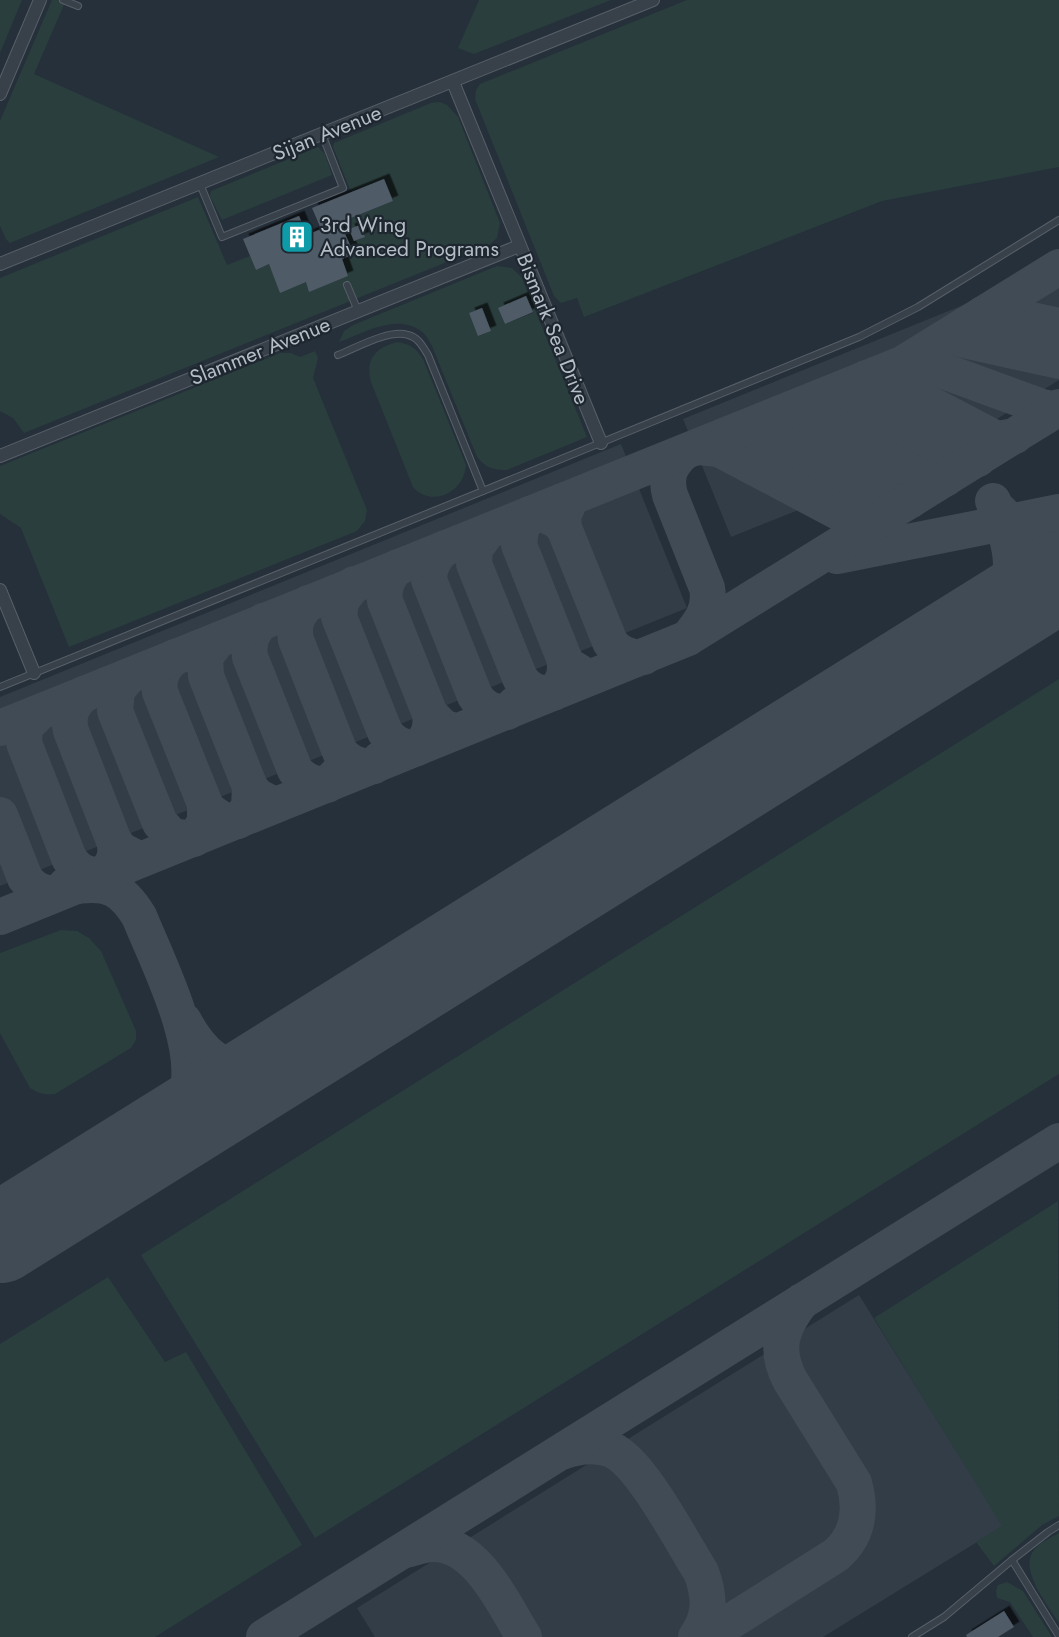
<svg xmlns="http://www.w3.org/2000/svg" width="1059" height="1637" viewBox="0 0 1059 1637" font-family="Jost,sans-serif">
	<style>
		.airport { fill: #333d47 }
		.green { fill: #2a3e3d; fill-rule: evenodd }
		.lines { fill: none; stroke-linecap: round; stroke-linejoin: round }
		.taxiway { stroke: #404b56; stroke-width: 36 }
		.runway { stroke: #404b56; stroke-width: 90 }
		.building { fill: #505b68; filter: url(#shadow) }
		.service-casing { stroke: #575f68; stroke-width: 8 }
		.minor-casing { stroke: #575f68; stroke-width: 14 }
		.service { stroke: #38414a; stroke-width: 6 }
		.minor { stroke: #38414a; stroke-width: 12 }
		.labels { text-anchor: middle; stroke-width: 4.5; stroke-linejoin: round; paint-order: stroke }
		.street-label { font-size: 21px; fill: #b4bcc6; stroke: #1e262f }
		.poi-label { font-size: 21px; fill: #b4bcc6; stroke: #1e262f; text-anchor: start }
	</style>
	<defs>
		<filter id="shadow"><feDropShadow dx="5.5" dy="-5.5" stdDeviation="0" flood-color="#0009"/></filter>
	</defs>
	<rect width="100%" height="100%" fill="#25303a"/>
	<g class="airport">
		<path d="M1059,250V380L946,451L731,537L683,419L983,297Z"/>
		<path d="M621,444L687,608L0,886V697Z"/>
		<path d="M859,1295L1003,1526L823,1637H375L357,1608Z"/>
	</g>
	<g class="green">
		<path d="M0,0H22L0,53Z"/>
		<path d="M52,0H66L34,74L219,157L10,243L6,239L0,226V121Z"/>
		<path d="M479,0H611L474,54L458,48Z"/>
		<path d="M687,0H1059V167L882,201L584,317L577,298L561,303L554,296L475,99L476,90L480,84Z"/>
		<path d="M440,102L447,105L458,117L500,223L497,238L489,245L24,433L13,418L0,411V278L198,197L227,265L250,256L256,270L269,264L281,292L306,282L310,291L348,276L342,259L354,254L343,227L328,233L326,228L393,201L384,179L351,192L333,147L334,143L431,103ZM360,225L365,237L354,241L349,229Z"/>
		<path d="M318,147L325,154L332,175L222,220L210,196L211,191Z"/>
		<path d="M497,266L512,268L522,278L587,437L507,470C493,470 486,468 477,457L432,346C429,341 426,334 421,331C396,313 364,333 339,342L344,331L353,325ZM526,296L533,313L505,324L498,308ZM481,308L491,331L479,336L469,313Z"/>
		<path d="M397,342C410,344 416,348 423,359L466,465C464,493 431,508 413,487L371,382C365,359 375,348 397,342Z"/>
		<path d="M315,351L318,358L313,378L367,510L365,521L357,531L69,647L21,528L0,514V466L280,353H291L300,357Z"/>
		<path d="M1059,679V1074L315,1538L141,1255Z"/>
		<path d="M61,930L77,931L89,938L101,951L136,1031V1040L131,1048L55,1094C45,1095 39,1094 30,1088L0,1033V953Z"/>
		<path d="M1058,1201L1059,1516L1042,1525L994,1566L976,1542L1002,1526L874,1318Z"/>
		<path d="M108,1277L165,1362L186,1352L302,1545L155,1637H0V1344Z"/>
		<path d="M1059,1533V1623C1049,1607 1021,1572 1032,1553C1038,1543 1050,1538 1059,1533Z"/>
		<path d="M1007,1582L1023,1591L1052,1637H1033L1010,1602L997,1598L996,1591L998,1585Z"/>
	</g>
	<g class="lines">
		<g class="taxiway">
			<path d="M983,314L994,312L1059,326"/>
			<path d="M945,338L950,337L1059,361"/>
			<path d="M904,363L919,362L1042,407L1052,409L1059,407"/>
			<path d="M866,378L884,380L991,436L998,439L1015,436"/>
			<path d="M821,397L837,395L843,398L962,460L978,459"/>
			<path d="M781,413L791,412L801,414L924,479L930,481L945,479"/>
			<path d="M741,429L760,432L889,500L900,503L911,500"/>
			<path d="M698,447L719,449L857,522L863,524L877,521"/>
			<path d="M684,452C670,465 665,476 670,495L707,588C711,609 701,622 688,638"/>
			<path d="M568,505L563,516L564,528L610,642C618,654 630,658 644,657"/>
			<path d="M1001,512C1017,530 1035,542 1059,546"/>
			<path d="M564,528C555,517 544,513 530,514L521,529L519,545L564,658L568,665L581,673"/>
			<path d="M488,531L475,549L474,564L520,678C529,691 539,694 553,693C563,682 567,674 564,658"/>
			<path d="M443,549C434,559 429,567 429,580L475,696C483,708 493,713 507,712L515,704"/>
			<path d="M837,556L1059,512"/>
			<path d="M398,567C388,576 383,588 385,601L430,714L443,727L449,729"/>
			<path d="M354,584L341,601L339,617L385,732C394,744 403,748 417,748C428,739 432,728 430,714"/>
			<path d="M308,603C297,615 293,624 296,640L340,752C350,763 359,767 374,766L380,759"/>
			<path d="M263,621C252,632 248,641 250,657L295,770C304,781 313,784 327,785L336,775"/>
			<path d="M218,640L205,657L206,676L250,787L257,796L269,802"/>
			<path d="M958,640C973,628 992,615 1002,599C1021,569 1006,529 993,501"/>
			<path d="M175,657C163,667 158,677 160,692L207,809L223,820L238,821L249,807L250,787"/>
			<path d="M129,676L117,690L115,711L160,823L172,836L194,839L205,822V804"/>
			<path d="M84,694C72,705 67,715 71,731L114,841L121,850L133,856"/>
			<path d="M39,713L25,727L24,743L69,858C78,872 88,876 104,875C113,864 118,855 114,841"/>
			<path d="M0,728L902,364L1059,267"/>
			<path d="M0,815L25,878C34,890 43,894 58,893L67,884"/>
			<path d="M78,886C109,882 122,889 139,916C157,961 202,1047 186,1095C179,1116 165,1131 149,1146"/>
			<path d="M0,917L688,638L1059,408"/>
			<path d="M184,1021C214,1077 244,1075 297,1053"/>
			<path d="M562,1452C578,1446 596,1444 612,1450C641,1462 683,1544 701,1572C710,1596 711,1616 696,1637"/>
			<path d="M406,1550C415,1548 424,1544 433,1544C477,1543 504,1605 524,1637"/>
			<path d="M264,1637L1059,1141"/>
			<path d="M706,1637L836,1555C858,1536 862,1511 854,1483L790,1380C774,1349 781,1328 802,1301"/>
		</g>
		<path class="runway" d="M0,1238L1059,577"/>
	</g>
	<g class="building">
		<path d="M384,179L393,201L326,228L328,233L342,227L354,254L342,259L348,276L309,292L306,282L280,293L269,264L256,270L243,239L299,216L307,235L321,229L312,208Z"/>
		<path d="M360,225L365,237L354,241L349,229Z"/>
		<path d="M526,296L533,312L505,324L498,308Z"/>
		<path d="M482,308L491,331L478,336L469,313Z"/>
		<path d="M1004,1611L1014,1627L998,1637H967L966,1635Z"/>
	</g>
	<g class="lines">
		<defs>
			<g id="service">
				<path d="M63,0L78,6"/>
				<path d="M200,184L222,237L343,188L322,134"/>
				<path d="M347,285L358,311"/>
				<path d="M338,355C356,348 389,329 408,335C418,337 423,347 428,355L483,491"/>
				<path d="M0,687L483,491L859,337L918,307L1059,220"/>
				<path d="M1012,1560L1048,1532L1059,1525"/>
				<path d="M912,1637L944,1617L1012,1560L1059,1636"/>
			</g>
			<g id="minor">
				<path d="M453,82L601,443"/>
				<path d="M0,94L40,0"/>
				<path d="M0,264L653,0"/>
				<path d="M0,456L519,246"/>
				<path d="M0,590L34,673"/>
			</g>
		</defs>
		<use href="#service" class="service-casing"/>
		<use href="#minor" class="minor-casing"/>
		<use href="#service" class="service"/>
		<use href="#minor" class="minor"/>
	</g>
	<defs>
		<symbol id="building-square" viewBox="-11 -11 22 22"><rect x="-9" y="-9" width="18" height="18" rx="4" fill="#0f9aa8" stroke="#1e262f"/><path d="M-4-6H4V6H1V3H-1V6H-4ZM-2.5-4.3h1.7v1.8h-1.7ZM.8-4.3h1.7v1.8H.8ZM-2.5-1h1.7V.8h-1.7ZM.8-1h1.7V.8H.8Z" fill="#fff"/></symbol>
	</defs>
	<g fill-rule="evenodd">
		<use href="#building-square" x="278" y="218" width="38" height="38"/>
	</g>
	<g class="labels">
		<g class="street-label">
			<text transform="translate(327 133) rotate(-22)" y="7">Sijan Avenue</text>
			<text transform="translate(553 329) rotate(68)" y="7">Bismark Sea Drive</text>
			<text transform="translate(260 351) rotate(-22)" y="7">Slammer Avenue</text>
		</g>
		<g class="poi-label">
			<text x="320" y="232">3rd Wing<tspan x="320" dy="24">Advanced Programs</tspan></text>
		</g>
	</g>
</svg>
